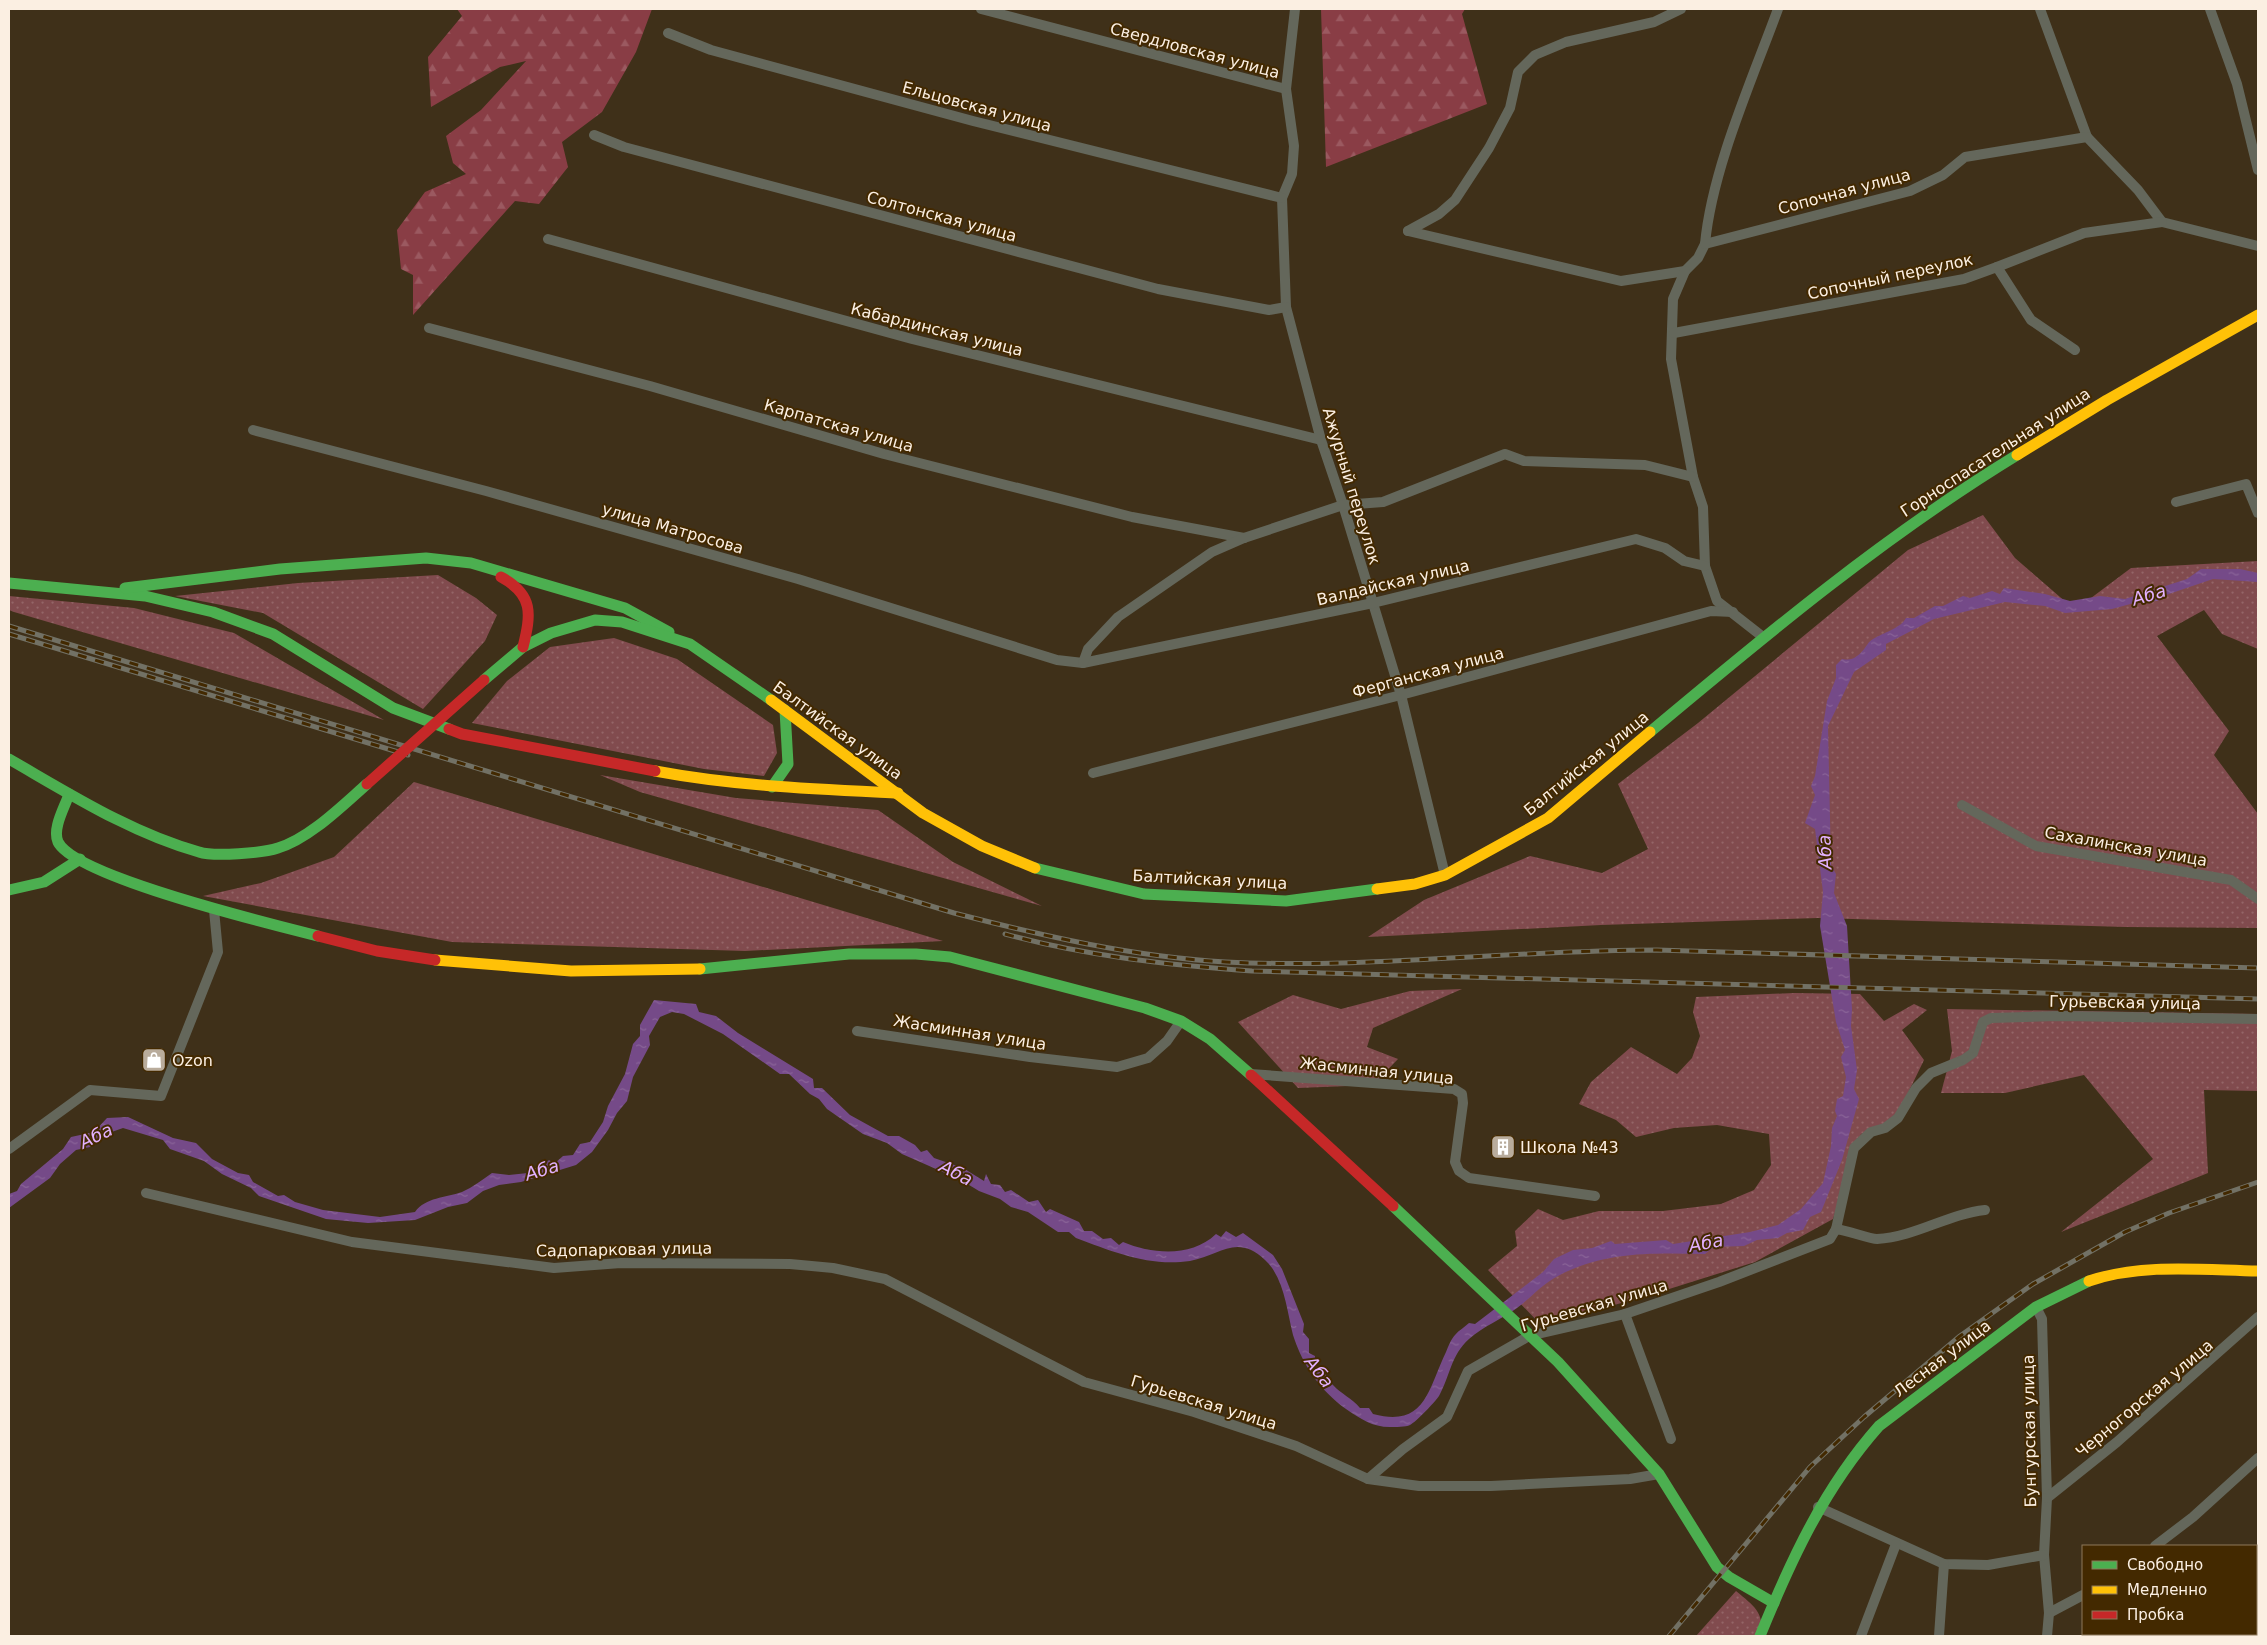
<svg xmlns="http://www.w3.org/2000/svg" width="2267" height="1645" viewBox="0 0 2267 1645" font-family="'DejaVu Sans',sans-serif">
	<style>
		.grass { fill: url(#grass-dots) }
		.forest { fill: url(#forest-firs) }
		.water { fill: url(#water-ripples) }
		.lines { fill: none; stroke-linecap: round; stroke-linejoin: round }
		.street { stroke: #64675b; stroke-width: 10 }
		.fast { stroke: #4caf50; stroke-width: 11 }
		.slow { stroke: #ffc107; stroke-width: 11 }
		.jam { stroke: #c62828; stroke-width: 11 }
		.rail-casing { stroke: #727165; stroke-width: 5 }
		.rail { stroke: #432900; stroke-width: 3; stroke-dasharray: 9; stroke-linecap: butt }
		.jam-bridge { stroke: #c62828; stroke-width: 11 }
		.labels { text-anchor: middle; stroke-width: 4; stroke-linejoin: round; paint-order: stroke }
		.street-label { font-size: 16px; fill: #fbefe2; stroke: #432900 }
		.poi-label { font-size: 16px; fill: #fbefe2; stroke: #432900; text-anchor: start }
		.water-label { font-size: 18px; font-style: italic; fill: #e2b1fe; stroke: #432900 }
	</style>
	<defs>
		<pattern id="grass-dots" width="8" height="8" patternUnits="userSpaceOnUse" patternTransform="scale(1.25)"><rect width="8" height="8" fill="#814b4e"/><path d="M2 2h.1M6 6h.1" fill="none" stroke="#946567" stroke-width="1.8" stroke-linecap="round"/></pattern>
		<pattern id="forest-firs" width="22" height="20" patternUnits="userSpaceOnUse" patternTransform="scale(1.25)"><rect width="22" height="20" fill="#893d45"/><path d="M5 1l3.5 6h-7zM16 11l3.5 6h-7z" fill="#9b5960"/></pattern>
		<pattern id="water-ripples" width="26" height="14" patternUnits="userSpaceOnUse" patternTransform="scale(1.25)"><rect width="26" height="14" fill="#754a88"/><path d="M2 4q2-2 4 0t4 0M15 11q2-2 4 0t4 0" fill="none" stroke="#8a6498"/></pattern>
	</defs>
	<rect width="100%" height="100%" fill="#3f3019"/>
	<g class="grass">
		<path d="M1983,515L2015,558L2075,610L2131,568L2258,561V649L2222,634L2204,610L2157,636L2229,731L2214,755L2258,814V928L2125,927L1818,918L1601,925L1368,937L1424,900L1530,856L1602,873L1648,849L1618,784L1698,723L1908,550Z"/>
		<path d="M438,575L476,598L497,615L485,641L423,709L263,613L175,596L298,583Z"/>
		<path d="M9,596L134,608L234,633L384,720L14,612L9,610Z"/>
		<path d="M614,638L677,659L773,725L777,753L764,776L704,769L472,723L507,681L550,647Z"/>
		<path d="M600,775L736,798L878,810L953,862L1042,906L640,792Z"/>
		<path d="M414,782L943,941L745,951L452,942L203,896L261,883L334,857Z"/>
		<path d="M1462,989L1373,1028L1367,1047L1398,1059L1373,1085L1298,1088L1238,1022L1293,995L1341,1009L1410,991Z"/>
		<path d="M1794,993L1860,994L1884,1021L1914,1004L1927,1010L1902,1030L1924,1060L1893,1124L1861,1134L1833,1219L1755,1262L1666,1290L1542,1326L1488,1270L1517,1246L1515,1231L1538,1209L1563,1220L1599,1211H1663L1721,1204L1754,1190L1771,1165L1769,1134L1717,1125L1674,1128L1636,1137L1616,1120L1579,1104L1591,1082L1631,1047L1677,1074L1692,1058L1700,1036L1693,1012L1696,997Z"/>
		<path d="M1947,1009L2258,1014V1091L2204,1090L2208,1173L2061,1232L2153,1159L2084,1075L2005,1093H1941L1952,1051Z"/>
		<path d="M1736,1591C1755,1607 1762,1610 1763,1636H1696Z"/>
	</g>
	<g class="forest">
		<path d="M457,9H652L636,52L602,112L562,142L568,167L539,204L515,201L413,315V275L401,269L397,230L425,192L466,174L453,163L446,136L481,110L526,61L500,67L431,107L428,57L462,16Z"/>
		<path d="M1321,9H1465L1462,14L1487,104L1326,167Z"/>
	</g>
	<path class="water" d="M2201,569H2240L2258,573V582L2213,579L2166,595L2157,601L2134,603L2112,609L2065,613L2045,606L2005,602L1934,619L1886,644V650L1854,672L1828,726L1831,865L1836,874L1834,893L1847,926L1852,1009L1851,1026L1857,1070L1854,1089L1859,1099L1842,1160L1821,1212L1810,1217L1803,1230L1787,1233L1778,1238L1757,1240L1744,1246L1714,1247L1705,1254C1654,1253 1604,1251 1558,1276C1542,1284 1531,1298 1517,1308C1502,1319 1482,1327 1469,1339C1451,1355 1450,1376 1439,1396C1436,1401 1416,1422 1410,1425C1406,1427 1395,1427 1390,1427C1372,1427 1361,1419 1346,1409C1320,1390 1303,1366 1293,1335C1287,1311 1284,1277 1265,1260C1236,1233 1220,1256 1190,1261C1149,1267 1114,1252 1076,1238L1069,1232H1058L1028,1212L1011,1207L1000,1199L979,1191L961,1180L902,1154L887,1143L863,1134L827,1109L819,1099L810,1094L789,1074H780L723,1034L684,1014L672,1012L660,1017L649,1036L650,1045L633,1077L627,1101L617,1113L608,1130L592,1152L576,1165L521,1182L499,1185L483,1191L467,1203L448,1207L415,1220L368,1223L326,1219L259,1196L251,1188L222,1174L204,1161L170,1149L163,1140L123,1128L106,1134L90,1147L76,1150L60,1164L50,1178L9,1208V1194L17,1191L21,1184L63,1149L71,1137L94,1132L107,1118L128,1117L173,1138L196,1143L212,1159L238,1173L249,1175L253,1182L278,1196L284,1195L295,1202L323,1210L380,1217L415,1212C426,1197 445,1198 462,1192C473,1187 482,1180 492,1173L509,1175L528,1173L530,1168H541L549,1160L554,1164L563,1156L573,1155L580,1144L590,1142L603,1122L608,1106L625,1074L633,1044L640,1036V1025L654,1000L696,1004L699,1012L716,1016L738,1033L813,1079L814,1088H822L850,1115L888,1136H899L915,1145L921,1152L927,1150L934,1158L963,1168L984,1181L986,1174L991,1184L1000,1185L1005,1192L1011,1190L1029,1202L1038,1200L1046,1212L1050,1209L1079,1222L1084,1231H1092L1103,1239L1111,1238L1119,1245L1123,1242C1152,1254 1191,1258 1216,1234L1221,1237L1226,1231L1236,1237L1243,1233L1273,1255L1282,1269L1304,1324L1303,1332L1309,1339V1353L1315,1356V1365C1327,1371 1325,1377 1333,1385C1341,1394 1352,1398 1360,1408H1369L1373,1414C1426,1428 1428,1389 1446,1352C1448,1347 1451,1339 1455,1335C1459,1330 1465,1327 1469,1323L1475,1324L1543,1272L1554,1259L1573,1250L1592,1248L1611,1241L1615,1244L1666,1240L1673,1244L1750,1232L1778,1225L1801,1209L1823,1183L1831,1146L1832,1128L1837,1116L1835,1111L1837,1099L1843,1096L1846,1077L1841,1057L1845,1050L1836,1022L1820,926L1823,892L1815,829L1805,823L1815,795L1811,786L1815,776L1827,701L1836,678V665L1842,659C1848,660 1852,660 1857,656C1864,652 1867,642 1873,639C1883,633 1901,628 1906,618H1914L1935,606H1943L1963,596L1970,598L1992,591L2000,594L2004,588L2045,594L2070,601L2100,596L2125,599L2187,579Z"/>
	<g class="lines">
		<g class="street">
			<path d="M981,9L1286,89"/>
			<path d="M1295,9L1286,89L1294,146L1292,174L1282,198L1286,307L1321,440L1343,505L1401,695L1445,875"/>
			<path d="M2040,9L2087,137"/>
			<path d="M2210,9L2237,84L2258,170"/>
			<path d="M668,33L711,50L973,121L1282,198"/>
			<path d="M594,135L624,147L1158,289L1269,310L1286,307"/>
			<path d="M1408,231L1621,281L1685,271L1698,258L1705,244L1910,191L1943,175L1965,157L2087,137L2138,190L2162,222L2258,246"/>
			<path d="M1408,231L1439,214L1455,200L1489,148L1510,108L1518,72L1535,55L1566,42L1654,22L1681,9"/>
			<path d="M548,239L912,339L1321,440"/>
			<path d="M1705,244C1712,169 1752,80 1778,9"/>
			<path d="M1997,267L2084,233L2162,222"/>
			<path d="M1685,271L1673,299L1671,359L1693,477L1703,507L1705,566L1717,601L1763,637"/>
			<path d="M429,328L650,386L884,454L1132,517L1244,538"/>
			<path d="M1674,333L1964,279L1997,267L2031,320L2075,350"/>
			<path d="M253,430L486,491L798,579L1057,660L1083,663L1373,603L1636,539L1665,548L1684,561L1705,566"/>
			<path d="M2176,502L2246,484L2258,513"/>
			<path d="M1083,663L1088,649L1118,617L1212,552L1244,538L1343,505L1383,502L1505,454L1524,461L1645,465L1693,477"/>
			<path d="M1093,773L1401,695L1711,611L1733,612"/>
			<path d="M1962,805L2036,846L2231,880L2258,899"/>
			<path d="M857,1031L1030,1057L1117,1067L1148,1058L1167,1041L1181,1021"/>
			<path d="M1251,1074L1454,1089L1462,1094L1463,1103L1455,1162L1459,1171L1469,1178L1595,1196"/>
			<path d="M9,1149L90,1090L161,1096L218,952L214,910"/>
			<path d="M146,1193L352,1242L554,1268L621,1263L790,1264L833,1268L885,1279L1084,1382L1194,1412L1296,1446L1368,1479L1419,1486H1491L1630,1479L1659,1474"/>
			<path d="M1836,1229L1854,1148L1871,1132L1885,1128L1898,1118L1916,1088L1931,1073L1963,1060L1973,1053L1983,1022L1991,1018L2059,1016L2258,1019"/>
			<path d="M2036,1307L2042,1319L2047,1498L2044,1555L2049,1613L2047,1636"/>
			<path d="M1625,1314L1671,1439"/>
			<path d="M1368,1479L1403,1449L1447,1417L1468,1371L1529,1336L1625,1314L1719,1282L1830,1239L1836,1229C1846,1230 1870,1239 1877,1239C1915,1237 1948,1214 1985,1210"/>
			<path d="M2047,1498L2117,1442L2258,1317"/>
			<path d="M1818,1507L1944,1564L1988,1565L2044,1555"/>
			<path d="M2155,1546L2193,1517L2258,1458"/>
			<path d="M2256,1611L2258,1609"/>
			<path d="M2049,1613L2083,1595"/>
			<path d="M1861,1636L1896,1544"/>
			<path d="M1939,1636L1944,1564"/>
			<path d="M2228,1636L2231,1634"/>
		</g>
		<g class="fast">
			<path d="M9,583L145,596L213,612L273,634L393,708L449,729"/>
			<path d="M125,588L280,569L426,558L471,563L625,608L669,632"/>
			<path d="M484,680L523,647L551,633L595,620L622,622L690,644L771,700"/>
			<path d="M1650,732C1767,634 1886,535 2017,455"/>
			<path d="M9,759C70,794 131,833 199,852C214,857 263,853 278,848C309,839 343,805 367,784"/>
			<path d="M772,787L788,764L785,710"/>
			<path d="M69,794C65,807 52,828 58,842C75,877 275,925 318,936"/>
			<path d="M1035,868L1144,894L1286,901L1377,889"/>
			<path d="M9,890L44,882L80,859"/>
			<path d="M700,969L849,954H916L950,957L1145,1008L1181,1021L1210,1039L1251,1075"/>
			<path d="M1393,1206L1558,1362L1659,1474L1717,1567L1729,1577L1774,1603"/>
			<path d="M1760,1636C1791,1560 1824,1488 1879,1426L2036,1307L2089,1281"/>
		</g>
		<g class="slow">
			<path d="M2017,455L2107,400L2258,315"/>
			<path d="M771,700L923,813L982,846L1035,868"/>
			<path d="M655,771C735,786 816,789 898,793"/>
			<path d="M1377,889L1415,884L1445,875L1548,818L1650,732"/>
			<path d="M435,960L571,971L700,969"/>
			<path d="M2089,1281C2143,1263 2202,1270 2258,1271"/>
		</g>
		<g class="jam">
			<path d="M501,577C534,595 531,614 523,647"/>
			<path d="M449,729L462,734L655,771"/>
			<path d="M318,936L377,951L435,960"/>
			<path d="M1251,1075L1393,1206"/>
		</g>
		<defs>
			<g id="rail">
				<path d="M9,626L954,913C1043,936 1134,957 1226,962C1370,969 1513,950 1657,950L2258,968"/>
				<path d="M9,634L408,755"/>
				<path d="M1005,934C1085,956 1168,965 1252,971L2258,999"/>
				<path d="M1669,1636L1810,1467L1864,1417L1960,1336L2033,1284L2125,1232L2169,1213L2258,1182"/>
			</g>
		</defs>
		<use href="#rail" class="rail-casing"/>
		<use href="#rail" class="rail"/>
		<path class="jam-bridge" d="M367,784L484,680"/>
	</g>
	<defs>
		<symbol id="shop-square" viewBox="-11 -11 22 22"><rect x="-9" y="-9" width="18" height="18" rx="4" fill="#b9ac9c" stroke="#432900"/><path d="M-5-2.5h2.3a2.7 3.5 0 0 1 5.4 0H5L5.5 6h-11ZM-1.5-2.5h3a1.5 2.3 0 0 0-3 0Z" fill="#fff"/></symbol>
		<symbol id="building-square" viewBox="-11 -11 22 22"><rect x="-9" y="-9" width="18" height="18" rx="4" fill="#b9ac9c" stroke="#432900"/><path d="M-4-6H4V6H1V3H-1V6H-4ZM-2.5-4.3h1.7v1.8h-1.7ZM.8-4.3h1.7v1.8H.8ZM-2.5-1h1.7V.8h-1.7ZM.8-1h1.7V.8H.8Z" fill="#fff"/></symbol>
	</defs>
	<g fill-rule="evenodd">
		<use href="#shop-square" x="140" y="1046" width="28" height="28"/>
		<use href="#building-square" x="1489" y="1133" width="28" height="28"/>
	</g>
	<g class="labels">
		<g class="street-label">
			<text transform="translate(1195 50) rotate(15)" y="6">Свердловская улица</text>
			<text transform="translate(977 106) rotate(15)" y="6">Ельцовская улица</text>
			<text transform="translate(1844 191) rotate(-15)" y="6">Сопочная улица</text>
			<text transform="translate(942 216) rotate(15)" y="6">Солтонская улица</text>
			<text transform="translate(1890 276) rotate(-12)" y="6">Сопочный переулок</text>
			<text transform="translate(937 329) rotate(14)" y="6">Кабардинская улица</text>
			<text transform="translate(839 425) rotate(16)" y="6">Карпатская улица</text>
			<text transform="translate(1995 452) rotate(-33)" y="6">Горноспасательная улица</text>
			<text transform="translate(1352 486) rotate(73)" y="6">Ажурный переулок</text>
			<text transform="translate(673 528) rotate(16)" y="6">улица Матросова</text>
			<text transform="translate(1393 582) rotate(-13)" y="6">Валдайская улица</text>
			<text transform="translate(1428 672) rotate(-15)" y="6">Ферганская улица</text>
			<text transform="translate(838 730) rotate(36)" y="6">Балтийская улица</text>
			<text transform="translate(1586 763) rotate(-39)" y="6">Балтийская улица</text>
			<text transform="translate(2126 846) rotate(10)" y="6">Сахалинская улица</text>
			<text transform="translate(1210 879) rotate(3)" y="6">Балтийская улица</text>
			<text transform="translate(2125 1002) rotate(1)" y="6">Гурьевская улица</text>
			<text transform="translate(970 1032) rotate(9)" y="6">Жасминная улица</text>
			<text transform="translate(1377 1070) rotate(6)" y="6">Жасминная улица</text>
			<text transform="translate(624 1249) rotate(-1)" y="6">Садопарковая улица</text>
			<text transform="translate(1594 1305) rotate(-16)" y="6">Гурьевская улица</text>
			<text transform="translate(1942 1358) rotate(-37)" y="6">Лесная улица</text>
			<text transform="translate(2144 1398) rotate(-40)" y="6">Черногорская улица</text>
			<text transform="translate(1204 1402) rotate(17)" y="6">Гурьевская улица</text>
			<text transform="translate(2029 1431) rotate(-91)" y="6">Бунгурская улица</text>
		</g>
		<g class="poi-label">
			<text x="172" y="1066">Ozon</text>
			<text x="1520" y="1153">Школа №43</text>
		</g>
		<g class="water-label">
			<text transform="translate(2149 595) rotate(-17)" y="6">Аба</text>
			<text transform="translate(1825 852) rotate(-92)" y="6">Аба</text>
			<text transform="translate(96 1136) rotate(-26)" y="6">Аба</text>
			<text transform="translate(542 1170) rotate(-17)" y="6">Аба</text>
			<text transform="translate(956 1173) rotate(27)" y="6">Аба</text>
			<text transform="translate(1706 1243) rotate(-10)" y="6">Аба</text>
			<text transform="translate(1319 1372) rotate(53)" y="6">Аба</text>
		</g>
	</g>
	<rect width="2267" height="1645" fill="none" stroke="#fbefe2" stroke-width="20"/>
	<rect x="2082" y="1545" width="175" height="90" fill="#432900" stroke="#8d785a"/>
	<rect x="2092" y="1561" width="25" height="8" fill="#4caf50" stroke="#8d785a"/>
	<text x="2127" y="1570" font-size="15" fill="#fbefe2">Свободно</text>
	<rect x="2092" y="1586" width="25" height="8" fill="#ffc107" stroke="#8d785a"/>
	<text x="2127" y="1595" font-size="15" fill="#fbefe2">Медленно</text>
	<rect x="2092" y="1611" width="25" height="8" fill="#c62828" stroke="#8d785a"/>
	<text x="2127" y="1620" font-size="15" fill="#fbefe2">Пробка</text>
</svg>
